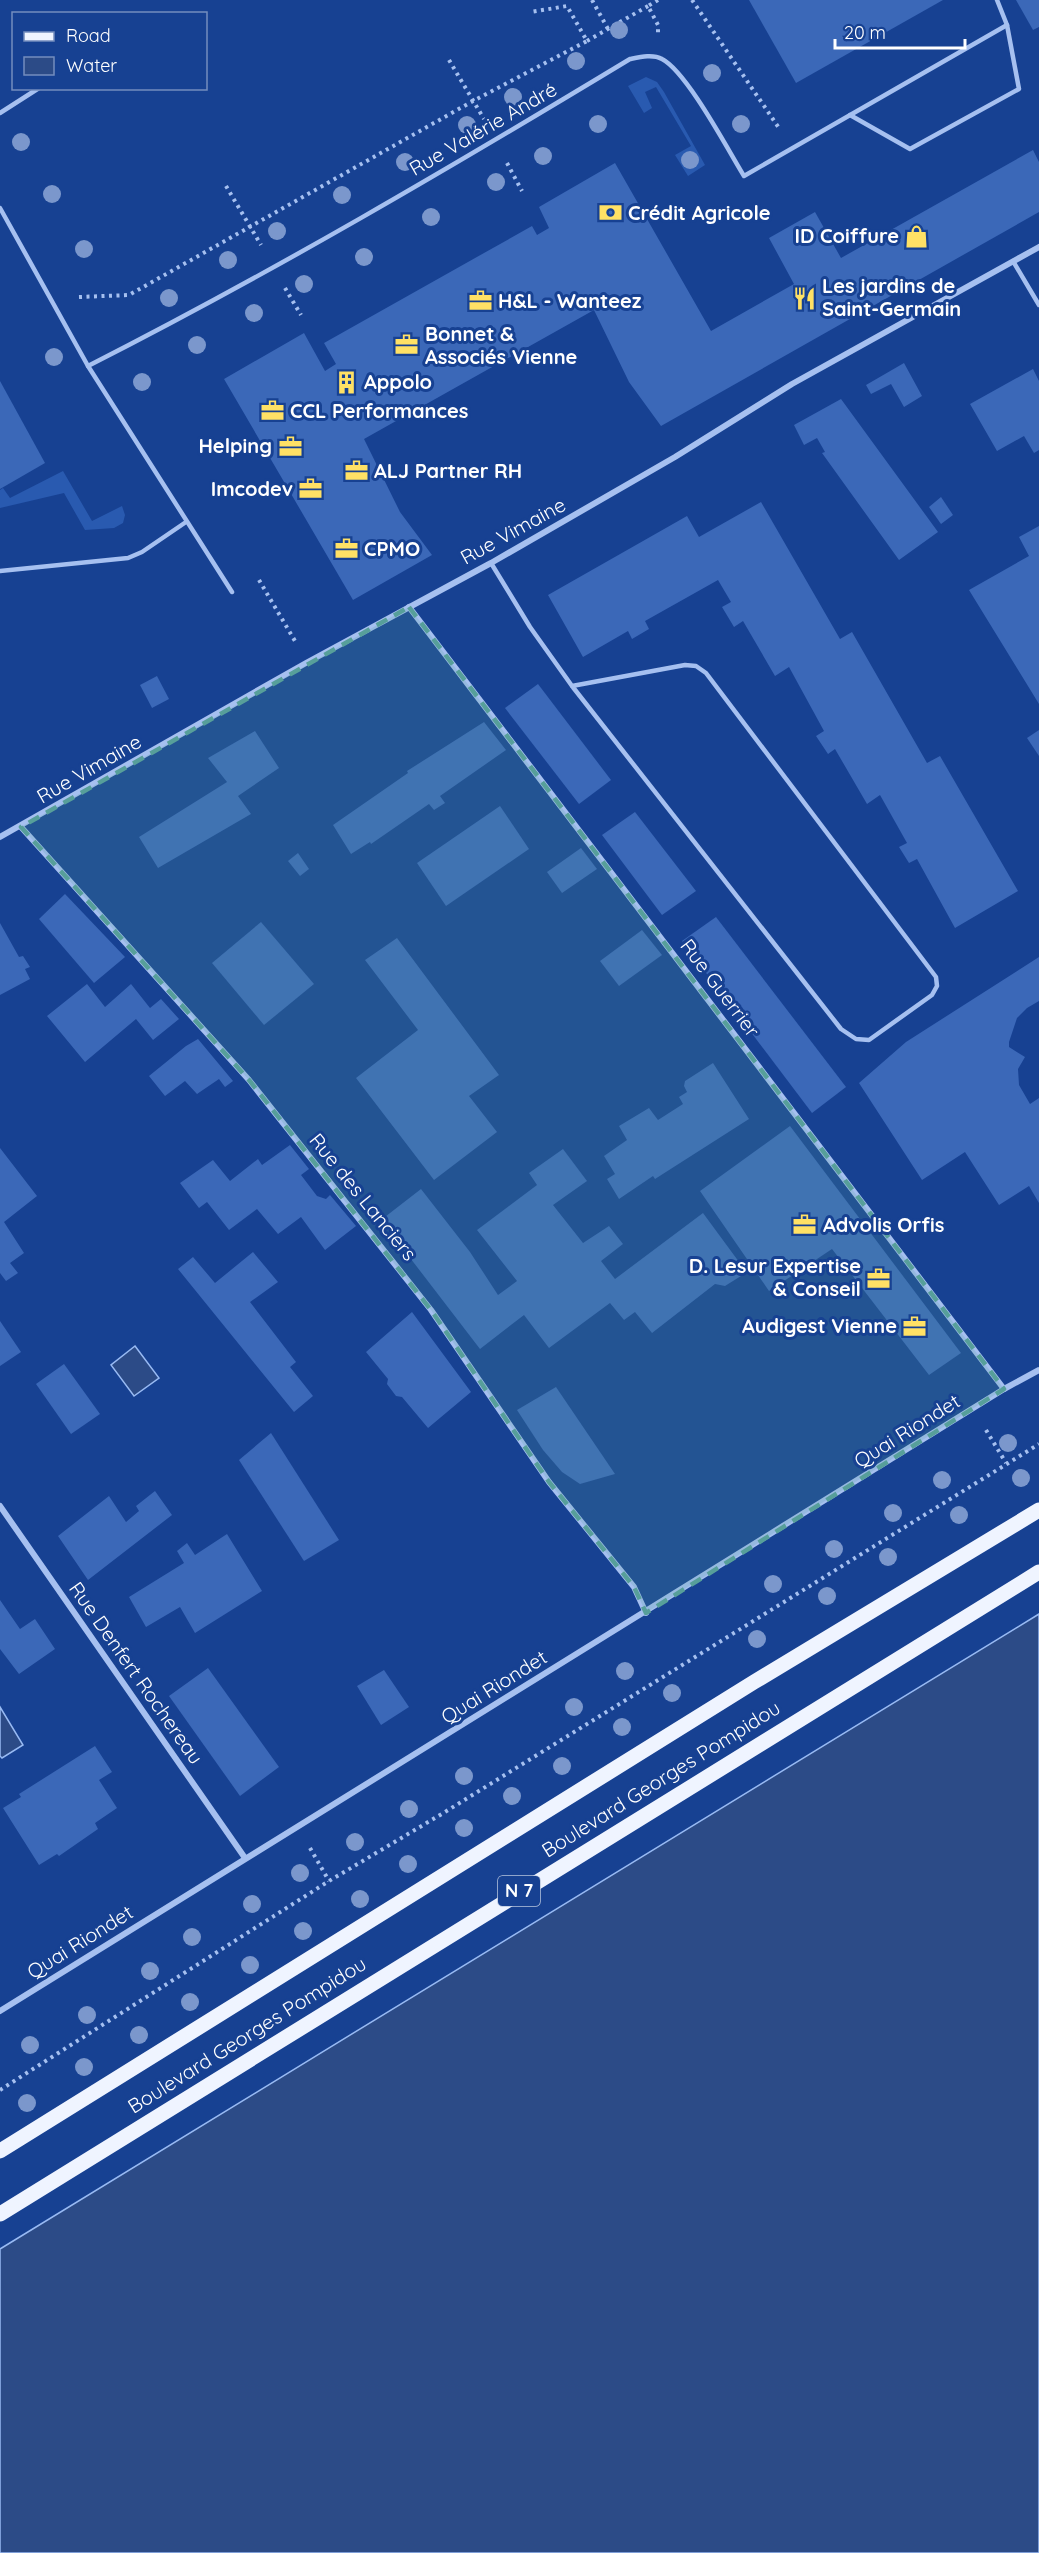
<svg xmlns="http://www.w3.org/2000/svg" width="1039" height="2553" viewBox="0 0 1039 2553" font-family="Quicksand,sans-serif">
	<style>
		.green { fill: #295ab0 }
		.water { fill: #2c4b87; stroke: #98baf3; stroke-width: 1.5 }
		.building { fill: #3b68b8 }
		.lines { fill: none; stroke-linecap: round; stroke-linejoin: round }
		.path { stroke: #a6c0f0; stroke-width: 4; stroke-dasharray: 3 4.5; stroke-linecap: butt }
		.service { stroke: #a6c0f0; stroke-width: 4.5 }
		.minor { stroke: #a6c0f0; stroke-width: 6 }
		.primary { stroke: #eff4ff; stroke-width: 15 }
		.tree { fill: #7b97cc }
		.marked { fill: #579f9a; fill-opacity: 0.2; stroke: #579f9a; stroke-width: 4.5; stroke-dasharray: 12 8; stroke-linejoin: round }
		.labels { text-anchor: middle; stroke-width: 6; stroke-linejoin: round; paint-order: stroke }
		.shield { fill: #174192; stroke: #b9c6de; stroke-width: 1.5 }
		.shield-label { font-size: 18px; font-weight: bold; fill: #fff }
		.street-label { font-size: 20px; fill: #fff; stroke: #174192 }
		.poi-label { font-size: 20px; font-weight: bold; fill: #fff; stroke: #174192; text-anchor: start }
	</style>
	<rect width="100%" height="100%" fill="#174192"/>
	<g class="green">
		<path d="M646,77L657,82L664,92L705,165L688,176L675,155L691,146L656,87L645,92L652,108L644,113L628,86Z"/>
		<path d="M63,471L92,521L122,506L125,515L123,523L114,528L85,530L64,493L0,508V490L3,488L10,498Z"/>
	</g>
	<g class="water">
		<path d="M135,1346L159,1378L134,1396L111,1365Z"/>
		<path d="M1039,1614V2553H0V2249Z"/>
		<path d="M0,1707L23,1745L2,1758L0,1756Z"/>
	</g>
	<g class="building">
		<path d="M749,0H943L796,83Z"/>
		<path d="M1016,0H1039V27L1033,30Z"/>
		<path d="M1033,150L1039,162V212L661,426L629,382L594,310L364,439L400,512L432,555L353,600L224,379L304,333L325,371L336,364L324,343L532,226L537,235L549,228L539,207L615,163L711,331L794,284L769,238L815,212L841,258Z"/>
		<path d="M904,363L922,396L904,407L891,384L871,394L866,385Z"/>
		<path d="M1033,369L1039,381V450L1034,453L1024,436L997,451L970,404Z"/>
		<path d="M0,381L45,463L0,489Z"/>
		<path d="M841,399L938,532L899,560L822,453L825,452L817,438L804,445L794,425Z"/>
		<path d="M941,497L953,515L941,524L929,507Z"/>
		<path d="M761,502L840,639L852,632L927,763L940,756L1018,891L955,928L917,859L909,863L899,847L907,843L880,795L867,804L835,749L828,754L816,736L824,731L789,667L775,676L743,621L734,627L722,607L731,602L718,580L645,621L649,629L632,639L628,631L583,657L548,595L687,516L699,537Z"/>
		<path d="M1039,526V704L969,590L1029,556L1019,537Z"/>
		<path d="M157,676L169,699L152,708L140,685Z"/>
		<path d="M538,684L611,780L579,804L505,708Z"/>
		<path d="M484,722L506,750L440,796L445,803L434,810L429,804L371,844L370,842L351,854L333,825L408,773L407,771Z"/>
		<path d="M1039,730V756L1027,738Z"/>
		<path d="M255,731L279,768L238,796L251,814L158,868L139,837L227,782L208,758Z"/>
		<path d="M500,806L529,849L446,906L417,863Z"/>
		<path d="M635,812L696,891L662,915L602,835Z"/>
		<path d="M581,848L597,869L562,893L547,872Z"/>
		<path d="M298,853L309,869L300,876L288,861Z"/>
		<path d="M65,894L125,957L94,983L39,919Z"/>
		<path d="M716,917L846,1087L812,1113L682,941Z"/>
		<path d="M261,922L314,984L264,1025L212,963Z"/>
		<path d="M0,923L19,957L23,956L30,967L25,969L30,979L0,995Z"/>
		<path d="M642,930L662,955L619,986L600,961Z"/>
		<path d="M397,938L499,1075L469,1096L497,1132L434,1180L356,1078L418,1030L365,960Z"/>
		<path d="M1039,957V1001L1027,1008L1017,1018L1009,1042V1047L1025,1057L1018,1069L1019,1085L1030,1104L1039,1098V1203L1029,1186L999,1205L965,1152L922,1180L859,1083L906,1042Z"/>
		<path d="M87,984L105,1007L131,984L150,1008L161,999L179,1019L153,1040L136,1019L85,1062L47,1016Z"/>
		<path d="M198,1039L233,1081L225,1087L219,1079L197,1094L185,1081L165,1096L149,1076L186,1046Z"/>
		<path d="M713,1063L749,1119L655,1179L653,1176L619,1199L607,1179L615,1174L604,1156L627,1140L619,1126L649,1108L658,1120L683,1104L679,1097L687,1092L684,1086L685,1081Z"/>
		<path d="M790,1126L961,1353L929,1375L832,1249L769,1291L700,1191Z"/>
		<path d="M290,1145L309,1169L301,1175L317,1196L326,1199L330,1195L356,1226L325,1250L301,1217L278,1234L257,1209L229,1230L207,1202L199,1208L180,1183L213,1160L230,1181L258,1159L262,1165Z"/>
		<path d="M0,1148L37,1196L4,1222L24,1253L10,1263L18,1273L6,1281L0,1273Z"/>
		<path d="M563,1149L587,1181L553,1205L583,1243L609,1226L623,1244L601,1261L615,1279L703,1213L742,1266L741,1276L725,1286L715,1284L652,1333L635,1312L624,1320L610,1303L549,1348L524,1315L480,1349L381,1220L421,1189L470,1252L498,1295L517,1281L477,1230L537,1185L529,1173Z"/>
		<path d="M253,1252L278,1282L250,1302L296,1362L290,1367L313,1396L294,1412L178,1269L193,1257L215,1283Z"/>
		<path d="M412,1312L471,1392L428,1428L402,1397L396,1396L387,1384L388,1379L366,1352Z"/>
		<path d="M0,1321L21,1352L0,1366Z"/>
		<path d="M64,1364L100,1414L71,1434L36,1384Z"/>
		<path d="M556,1387L615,1474L580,1484L562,1472L543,1450L517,1410Z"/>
		<path d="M271,1433L339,1540L304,1561L239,1460Z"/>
		<path d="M155,1491L172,1515L88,1580L58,1536L109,1496L126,1522L139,1511L136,1506Z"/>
		<path d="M227,1534L262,1591L195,1633L180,1607L146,1627L129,1597L184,1563L177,1551L187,1543L195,1555Z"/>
		<path d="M0,1600L20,1629L35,1619L55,1649L19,1674L0,1649Z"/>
		<path d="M208,1668L279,1767L240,1796L169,1696Z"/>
		<path d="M384,1670L409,1707L381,1725L357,1686Z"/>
		<path d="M95,1746L112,1772L99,1780L117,1808L95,1823L98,1829L59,1856L57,1854L39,1865L3,1808L21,1797L19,1794Z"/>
	</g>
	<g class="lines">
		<g class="path">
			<path d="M592,0L608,29"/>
			<path d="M658,0L648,6L658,25V33"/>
			<path d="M692,0L779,128"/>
			<path d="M587,41L648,6"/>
			<path d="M449,60L484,119"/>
			<path d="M507,163L522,191"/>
			<path d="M226,186L261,245"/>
			<path d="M285,288L301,315"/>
			<path d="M79,297L129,295L473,101L587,41L567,6L531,12"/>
			<path d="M259,580L295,641"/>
			<path d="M986,1430L1006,1463"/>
			<path d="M310,1848L329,1881"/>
			<path d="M0,2090L329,1881L445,1812L1039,1444"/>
		</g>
		<g class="service">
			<path d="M0,113L39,88"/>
			<path d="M850,115L910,149L1019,89L1007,25L997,0"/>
			<path d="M0,208L88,366L232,592"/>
			<path d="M1013,261L1039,305"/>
			<path d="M88,366C273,272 453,166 630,59C640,57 653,54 662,59C687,72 728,150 744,176L1007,25"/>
			<path d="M491,563L530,627L572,686L841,1029L856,1039L869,1040L932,995L937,986L936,977L706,673L696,666L685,665L572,686"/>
			<path d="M0,571L128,558L142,552L186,522"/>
		</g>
		<g class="minor">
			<path d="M409,607L1004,1389"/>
			<path d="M21,827L249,1080L431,1310L549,1482L634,1587L646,1613"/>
			<path d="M0,837L306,663L491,563L675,457L792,384L1039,247"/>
			<path d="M0,1506L245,1858"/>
			<path d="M0,2011L1004,1389L1039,1370"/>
		</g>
		<g class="primary">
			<path d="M0,2151L754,1682L1039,1510"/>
			<path d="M0,2214L1039,1572"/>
		</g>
	</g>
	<g class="tree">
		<circle cx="619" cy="30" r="9"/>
		<circle cx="576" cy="61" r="9"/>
		<circle cx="712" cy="73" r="9"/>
		<circle cx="513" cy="97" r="9"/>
		<circle cx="598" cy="124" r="9"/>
		<circle cx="741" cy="124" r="9"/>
		<circle cx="467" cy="125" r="9"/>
		<circle cx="21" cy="142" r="9"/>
		<circle cx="543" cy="156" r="9"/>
		<circle cx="690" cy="160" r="9"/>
		<circle cx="405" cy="162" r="9"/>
		<circle cx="496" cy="182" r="9"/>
		<circle cx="52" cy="194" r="9"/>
		<circle cx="342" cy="195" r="9"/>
		<circle cx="431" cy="217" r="9"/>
		<circle cx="277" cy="231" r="9"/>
		<circle cx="84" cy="249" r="9"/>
		<circle cx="364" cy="257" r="9"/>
		<circle cx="228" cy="260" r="9"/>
		<circle cx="304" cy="284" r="9"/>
		<circle cx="169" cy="298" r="9"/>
		<circle cx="254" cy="313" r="9"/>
		<circle cx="197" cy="345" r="9"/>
		<circle cx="54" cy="357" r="9"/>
		<circle cx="142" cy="382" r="9"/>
		<circle cx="1008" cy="1443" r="9"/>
		<circle cx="1021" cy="1478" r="9"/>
		<circle cx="942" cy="1480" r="9"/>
		<circle cx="893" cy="1513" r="9"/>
		<circle cx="959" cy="1515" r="9"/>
		<circle cx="834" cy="1549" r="9"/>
		<circle cx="888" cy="1557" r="9"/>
		<circle cx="773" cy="1584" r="9"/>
		<circle cx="827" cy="1596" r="9"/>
		<circle cx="757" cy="1639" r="9"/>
		<circle cx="625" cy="1671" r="9"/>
		<circle cx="672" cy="1693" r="9"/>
		<circle cx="574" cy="1707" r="9"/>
		<circle cx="622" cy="1727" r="9"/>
		<circle cx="562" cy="1766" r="9"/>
		<circle cx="464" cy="1776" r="9"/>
		<circle cx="512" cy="1796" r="9"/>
		<circle cx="409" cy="1809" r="9"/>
		<circle cx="464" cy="1828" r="9"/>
		<circle cx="355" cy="1842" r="9"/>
		<circle cx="408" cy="1864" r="9"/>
		<circle cx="300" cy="1873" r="9"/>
		<circle cx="360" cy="1899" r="9"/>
		<circle cx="252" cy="1904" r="9"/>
		<circle cx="303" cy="1931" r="9"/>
		<circle cx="192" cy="1937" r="9"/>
		<circle cx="250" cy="1965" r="9"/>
		<circle cx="150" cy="1971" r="9"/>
		<circle cx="190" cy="2002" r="9"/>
		<circle cx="87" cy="2015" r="9"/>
		<circle cx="139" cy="2035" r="9"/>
		<circle cx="30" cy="2045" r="9"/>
		<circle cx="84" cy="2067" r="9"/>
		<circle cx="27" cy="2103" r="9"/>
	</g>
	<path class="marked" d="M409,607L1004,1389L646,1613L634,1587L549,1482L431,1310L249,1080L21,827Z"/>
	<defs>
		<symbol id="bank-bare" viewBox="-9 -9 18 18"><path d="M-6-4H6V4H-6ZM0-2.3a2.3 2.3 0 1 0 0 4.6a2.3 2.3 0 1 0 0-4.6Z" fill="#ffe165" stroke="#174192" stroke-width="2.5" paint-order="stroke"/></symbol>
		<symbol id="shop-bare" viewBox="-9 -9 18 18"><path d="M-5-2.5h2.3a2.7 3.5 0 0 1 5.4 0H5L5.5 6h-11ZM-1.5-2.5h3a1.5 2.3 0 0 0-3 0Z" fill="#ffe165" stroke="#174192" stroke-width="2.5" paint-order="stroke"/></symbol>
		<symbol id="restaurant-bare" viewBox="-9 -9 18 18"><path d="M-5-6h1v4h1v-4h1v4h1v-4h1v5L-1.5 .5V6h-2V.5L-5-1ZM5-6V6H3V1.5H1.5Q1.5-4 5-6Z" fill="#ffe165" stroke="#174192" stroke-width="2.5" paint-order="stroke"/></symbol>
		<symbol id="office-bare" viewBox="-9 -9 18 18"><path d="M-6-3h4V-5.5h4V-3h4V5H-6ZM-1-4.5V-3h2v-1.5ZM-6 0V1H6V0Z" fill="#ffe165" stroke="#174192" stroke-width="2.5" paint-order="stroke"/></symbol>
		<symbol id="building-bare" viewBox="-9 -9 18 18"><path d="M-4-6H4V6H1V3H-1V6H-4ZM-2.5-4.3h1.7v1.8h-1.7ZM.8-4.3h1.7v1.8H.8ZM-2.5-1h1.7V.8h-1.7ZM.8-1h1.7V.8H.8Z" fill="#ffe165" stroke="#174192" stroke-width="2.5" paint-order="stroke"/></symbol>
	</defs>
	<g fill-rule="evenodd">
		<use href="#bank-bare" x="594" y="196" width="33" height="33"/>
		<use href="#shop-bare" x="900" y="220" width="33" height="33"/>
		<use href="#restaurant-bare" x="788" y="282" width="33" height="33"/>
		<use href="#office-bare" x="464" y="284" width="33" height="33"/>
		<use href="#office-bare" x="390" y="328" width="33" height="33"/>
		<use href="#building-bare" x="330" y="366" width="33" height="33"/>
		<use href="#office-bare" x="256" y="394" width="33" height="33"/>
		<use href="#office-bare" x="274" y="430" width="33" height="33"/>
		<use href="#office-bare" x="340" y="454" width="33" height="33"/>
		<use href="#office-bare" x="294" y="472" width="33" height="33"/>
		<use href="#office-bare" x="330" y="532" width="33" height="33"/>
		<use href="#office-bare" x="788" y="1208" width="33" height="33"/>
		<use href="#office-bare" x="862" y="1262" width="33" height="33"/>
		<use href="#office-bare" x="898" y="1310" width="33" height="33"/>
	</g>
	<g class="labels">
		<rect class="shield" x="498" y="1876" width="42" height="30" rx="4.5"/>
		<g class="shield-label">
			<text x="519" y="1897">N 7</text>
		</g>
		<g class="street-label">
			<text transform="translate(483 129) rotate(-30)" y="7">Rue Valérie André</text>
			<text transform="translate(513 531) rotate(-29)" y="7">Rue Vimaine</text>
			<text transform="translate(89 769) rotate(-30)" y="7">Rue Vimaine</text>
			<text transform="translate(720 988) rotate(53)" y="7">Rue Guerrier</text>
			<text transform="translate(363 1197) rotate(51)" y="7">Rue des Lanciers</text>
			<text transform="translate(907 1431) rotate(-32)" y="7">Quai Riondet</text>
			<text transform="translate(136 1673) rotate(55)" y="7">Rue Denfert Rochereau</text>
			<text transform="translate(494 1687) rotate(-32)" y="7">Quai Riondet</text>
			<text transform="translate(661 1779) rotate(-32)" y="7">Boulevard Georges Pompidou</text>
			<text transform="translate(80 1942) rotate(-32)" y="7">Quai Riondet</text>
			<text transform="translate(247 2035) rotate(-32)" y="7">Boulevard Georges Pompidou</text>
		</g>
		<g class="poi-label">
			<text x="628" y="220">Crédit Agricole</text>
			<text x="899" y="243" text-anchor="end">ID Coiffure</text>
			<text x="822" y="293">Les jardins de<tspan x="822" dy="23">Saint-Germain</tspan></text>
			<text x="498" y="308">H&amp;L - Wanteez</text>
			<text x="425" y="341">Bonnet &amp;<tspan x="425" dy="23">Associés Vienne</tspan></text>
			<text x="364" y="389">Appolo</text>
			<text x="290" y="418">CCL Performances</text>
			<text x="272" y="453" text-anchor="end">Helping</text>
			<text x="374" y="478">ALJ Partner RH</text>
			<text x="293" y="496" text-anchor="end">Imcodev</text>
			<text x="364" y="556">CPMO</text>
			<text x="823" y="1232">Advolis Orfis</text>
			<text x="861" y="1273" text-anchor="end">D. Lesur Expertise<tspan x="861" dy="23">&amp; Conseil</tspan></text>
			<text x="897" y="1333" text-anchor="end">Audigest Vienne</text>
		</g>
	</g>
	<rect x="12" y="12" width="195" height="78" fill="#174192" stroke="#748dbe" stroke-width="1.5"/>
	<rect x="24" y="32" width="30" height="9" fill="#eff4ff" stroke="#748dbe" stroke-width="1.5"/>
	<text x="66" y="42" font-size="18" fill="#ffffff">Road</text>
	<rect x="24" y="57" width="30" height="18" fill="#2c4b87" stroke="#748dbe" stroke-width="1.5"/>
	<text x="66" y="72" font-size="18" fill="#ffffff">Water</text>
	<path d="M835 39v9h130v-9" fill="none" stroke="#ffffff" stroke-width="3"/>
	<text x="844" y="39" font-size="18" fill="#ffffff" stroke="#174192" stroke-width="4.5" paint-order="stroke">20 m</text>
</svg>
